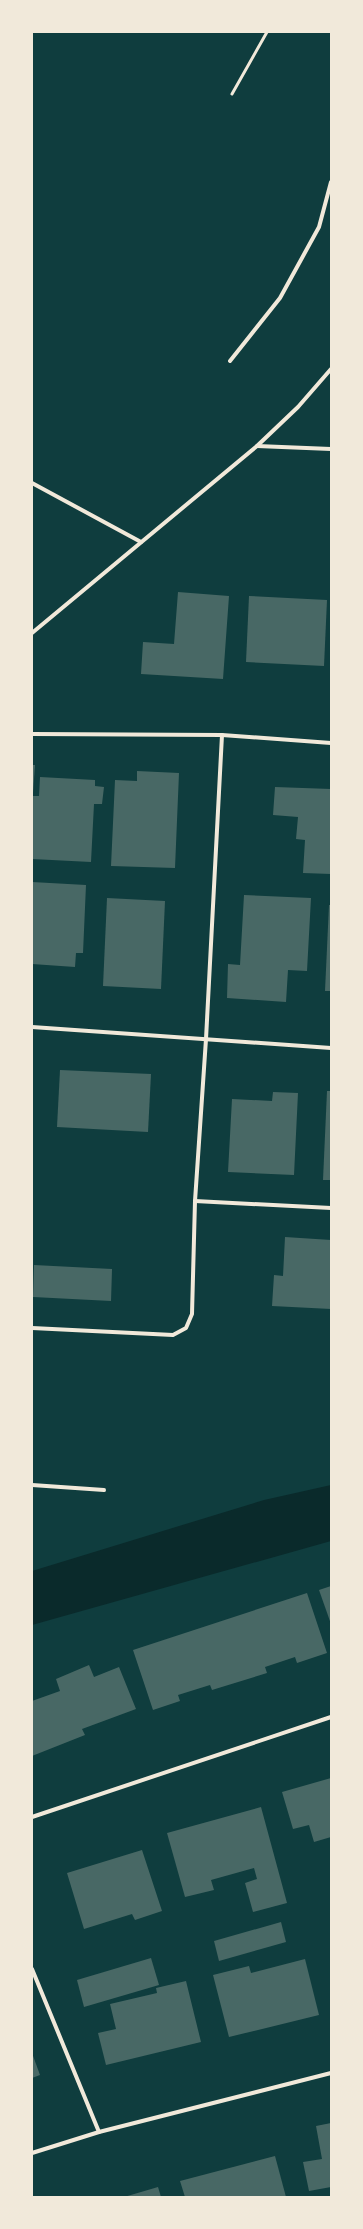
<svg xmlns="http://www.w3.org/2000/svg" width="363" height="2229" viewBox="0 0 363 2229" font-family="'Exo 2',sans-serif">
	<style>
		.water { fill: #0a2a2b }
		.building { fill: #486865 }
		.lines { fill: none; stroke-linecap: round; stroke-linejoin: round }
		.service { stroke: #f1e9da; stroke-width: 3 }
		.minor { stroke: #f1e9da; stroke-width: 4 }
	</style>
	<rect width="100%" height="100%" fill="#0f3d3e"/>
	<path class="water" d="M331,1485V1541L32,1625V1571L264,1500Z"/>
	<g class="building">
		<path d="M178,592L229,596L223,679L141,674L143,642L174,644Z"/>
		<path d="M249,596L327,600L324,666L246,662Z"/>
		<path d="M32,765H35L33,793H32Z"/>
		<path d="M137,771L179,773L175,868L111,866L115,780L137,781Z"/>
		<path d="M40,777L95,780V786L104,787L102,804H94L91,862L32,859V796H39Z"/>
		<path d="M275,787L331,789V874L303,873L305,840L296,839L298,817L273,815Z"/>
		<path d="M32,882L86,885L83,953H76L75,967L32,964Z"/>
		<path d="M244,895L311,898L307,971L288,970L286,1002L227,998L228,964L240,965Z"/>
		<path d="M107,898L165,901L161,989L103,986Z"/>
		<path d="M329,905H331V991H325Z"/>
		<path d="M60,1070L151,1074L148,1132L57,1127Z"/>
		<path d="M327,1091H331V1180H323Z"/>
		<path d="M273,1092L298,1093L294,1175L228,1172L232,1099L272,1101Z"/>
		<path d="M285,1237L331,1240V1309L272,1306L274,1275L283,1276Z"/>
		<path d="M34,1265L112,1269L111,1301L33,1297Z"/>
		<path d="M331,1586V1624L319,1590Z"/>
		<path d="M307,1593L327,1653L297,1663L295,1657L265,1667L267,1673L212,1690L210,1685L178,1695L180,1701L153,1710L133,1650Z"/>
		<path d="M89,1665L94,1677L119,1667L136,1709L82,1729L85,1735L32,1756V1701L60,1691L56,1679Z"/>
		<path d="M331,1778V1837L314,1842L309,1825L293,1829L282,1792Z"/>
		<path d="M261,1807L287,1903L253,1912L245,1883L257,1879L254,1868L211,1880L214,1890L185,1897L167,1833Z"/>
		<path d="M142,1850L162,1911L135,1920L132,1914L84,1929L67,1873Z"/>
		<path d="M281,1922L286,1942L219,1961L214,1941Z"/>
		<path d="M151,1958L159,1985L84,2007L77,1980Z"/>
		<path d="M305,1959L319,2015L229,2037L213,1975L249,1966L251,1973Z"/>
		<path d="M186,1981L201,2042L106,2065L98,2033L116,2029L110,2004L157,1993L156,1988Z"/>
		<path d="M32,2053L40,2075L32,2078Z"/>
		<path d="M331,2123V2187L309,2191L303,2162L322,2159L316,2126Z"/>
		<path d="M275,2156L286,2197H185L180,2181Z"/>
		<path d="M158,2187L161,2197H124Z"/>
	</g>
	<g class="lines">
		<path class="service" d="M232,94L267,32"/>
		<g class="minor">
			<path d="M230,361L280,298L319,227L331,182"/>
			<path d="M257,446L331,449"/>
			<path d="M32,483L141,542"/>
			<path d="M32,633L257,446L298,407L331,369"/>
			<path d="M32,734L222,735L331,743"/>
			<path d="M32,1027L331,1048"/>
			<path d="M195,1201L331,1208"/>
			<path d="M32,1328L173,1335L186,1328L192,1314L195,1201L206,1039L222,735"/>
			<path d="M32,1485L104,1490"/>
			<path d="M32,1817L331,1717"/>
			<path d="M32,1969L99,2132"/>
			<path d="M32,2153L99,2132L331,2073"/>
		</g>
	</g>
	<rect width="363" height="2229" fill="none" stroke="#f1e9da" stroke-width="66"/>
</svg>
